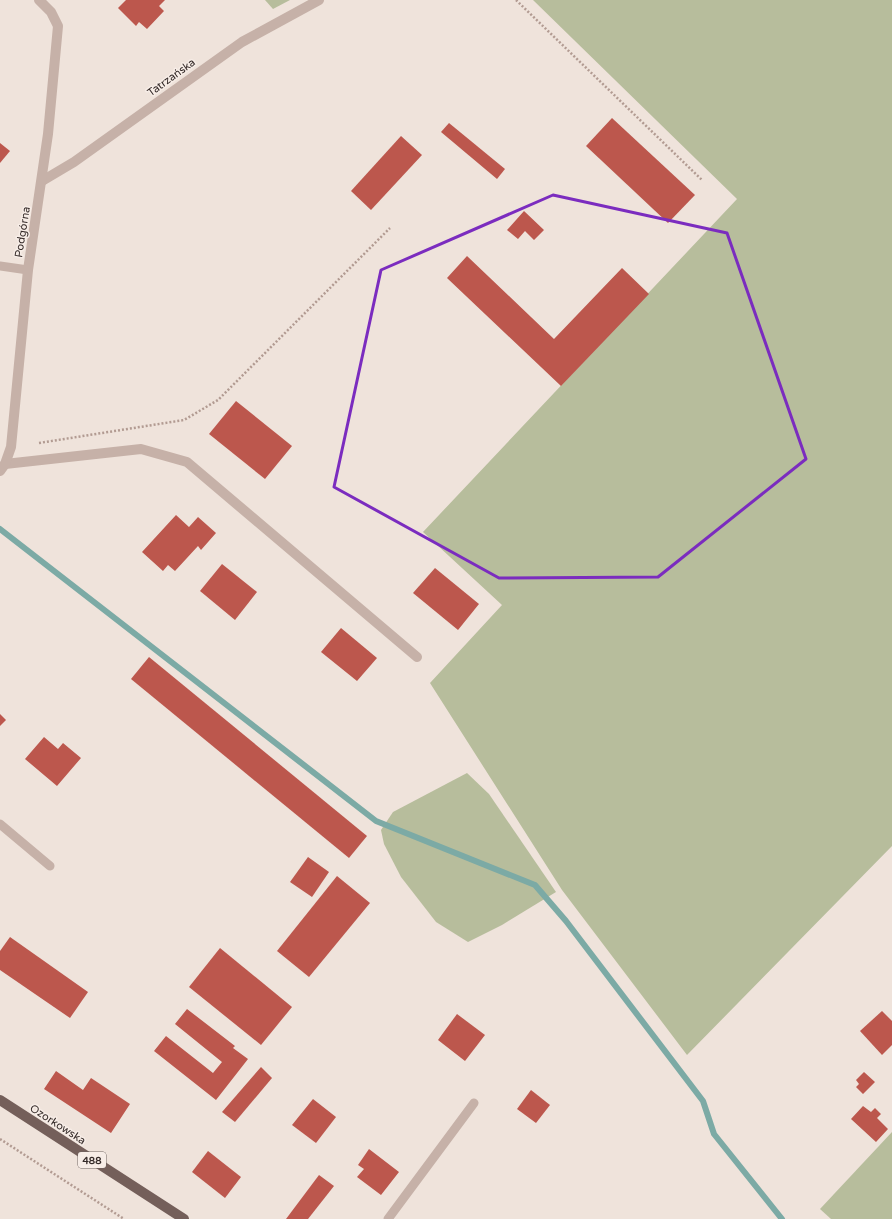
<svg xmlns="http://www.w3.org/2000/svg" width="892" height="1219" viewBox="0 0 892 1219" font-family="'Varela Round',sans-serif">
	<style>
		.green { fill: #b7bd9c }
		.lines { fill: none; stroke-linecap: round; stroke-linejoin: round }
		.stream { stroke: #7caaa5; stroke-width: 6 }
		.building { fill: #bc574d }
		.path { stroke: #b29b92; stroke-width: 2.5; stroke-dasharray: 2 2; stroke-linecap: butt }
		.lane { stroke: #c6b1a8; stroke-width: 9 }
		.street { stroke: #c6b1a8; stroke-width: 10 }
		.primary { stroke: #745f5a; stroke-width: 10 }
		.marked { fill: none; stroke: #7b2cbf; stroke-width: 3; stroke-linejoin: round }
		.labels { text-anchor: middle; stroke-width: 3; stroke-linejoin: round; paint-order: stroke }
		.shield { fill: #f7ede7; stroke: #6e6461; stroke-width: 1 }
		.shield-label { font-size: 10px; font-weight: bold; fill: #342a28 }
		.street-label { font-size: 11px; fill: #342a28; stroke: #f7ede7 }
	</style>
	<rect width="100%" height="100%" fill="#efe3db"/>
	<g class="green">
		<path d="M265,0H290L273,9Z"/>
		<path d="M533,0H892V846L687,1055L562,890L430,683L502,605L423,532L737,199Z"/>
		<path d="M467,773L489,794L556,892L502,925L468,942L436,922L401,877L384,844L381,830L393,812Z"/>
		<path d="M892,1132V1219H831L820,1209Z"/>
	</g>
	<g class="lines">
		<path class="stream" d="M0,529L376,821L535,885L566,921L703,1101L714,1134L782,1219"/>
	</g>
	<g class="building">
		<path d="M126,0H165L159,6L164,11L147,29L139,22L136,26L118,8Z"/>
		<path d="M612,118L695,195L668,223L586,146Z"/>
		<path d="M449,123L505,169L497,179L441,132Z"/>
		<path d="M401,136L422,155L371,210L351,191Z"/>
		<path d="M0,143L10,151L0,163Z"/>
		<path d="M524,211L544,230L534,240L525,231L518,239L507,230Z"/>
		<path d="M467,256L554,339L622,268L649,294L561,386L447,278Z"/>
		<path d="M236,401L292,446L265,479L209,434Z"/>
		<path d="M176,515L189,527L198,517L216,533L201,550L198,546L175,571L168,565L163,571L142,552Z"/>
		<path d="M222,564L257,592L235,620L200,591Z"/>
		<path d="M435,568L479,604L458,630L413,593Z"/>
		<path d="M341,628L377,658L357,681L321,652Z"/>
		<path d="M149,657L367,836L349,858L131,679Z"/>
		<path d="M0,714L6,720L0,726Z"/>
		<path d="M44,737L58,749L63,743L81,758L57,786L25,759Z"/>
		<path d="M308,857L329,872L312,897L290,882Z"/>
		<path d="M337,876L370,903L309,977L277,951Z"/>
		<path d="M10,937L88,992L70,1018L0,970V951Z"/>
		<path d="M220,948L292,1007L261,1045L189,987Z"/>
		<path d="M187,1009L235,1046L233,1048L248,1059L216,1100L154,1051L166,1036L213,1073L222,1062L175,1024Z"/>
		<path d="M882,1011L892,1021V1045L882,1055L860,1031Z"/>
		<path d="M457,1014L485,1035L465,1061L438,1040Z"/>
		<path d="M261,1067L272,1078L235,1122L222,1112Z"/>
		<path d="M56,1071L83,1090L91,1078L130,1104L111,1133L44,1089Z"/>
		<path d="M864,1072L875,1082L863,1094L856,1087L859,1084L856,1080Z"/>
		<path d="M531,1090L550,1105L536,1123L517,1109Z"/>
		<path d="M313,1099L336,1117L316,1143L292,1125Z"/>
		<path d="M863,1106L871,1112L875,1108L881,1114L877,1118L888,1129L876,1142L851,1119Z"/>
		<path d="M369,1149L399,1172L381,1195L357,1177L364,1169L358,1165Z"/>
		<path d="M208,1151L241,1177L225,1198L192,1172Z"/>
		<path d="M319,1175L334,1186L308,1219H286Z"/>
	</g>
	<g class="lines">
		<g class="path">
			<path d="M516,0L702,180"/>
			<path d="M39,443L184,420L218,400L390,228"/>
			<path d="M0,1139L124,1219"/>
		</g>
		<g class="lane">
			<path d="M0,266L28,270"/>
			<path d="M0,824L50,866"/>
			<path d="M388,1219L474,1103"/>
		</g>
		<g class="street">
			<path d="M42,181L74,162L242,42L319,0"/>
			<path d="M5,464L141,449L187,462L417,657"/>
			<path d="M0,471L5,464L11,447L28,270L48,134L58,26L51,12L39,0"/>
		</g>
		<path class="primary" d="M0,1100L184,1219"/>
	</g>
	<path class="marked" d="M553,195L727,233L806,459L658,577L499,578L334,487L381,270Z"/>
	<g class="labels">
		<rect class="shield" x="78" y="1152" width="28" height="16" rx="3"/>
		<g class="shield-label">
			<text x="92" y="1164">488</text>
		</g>
		<g class="street-label">
			<text transform="translate(171 77) rotate(-36)" y="4">Tatrzańska</text>
			<text transform="translate(22 232) rotate(-81)" y="4">Podgórna</text>
			<text transform="translate(58 1124) rotate(33)" y="4">Ozorkowska</text>
		</g>
	</g>
</svg>
